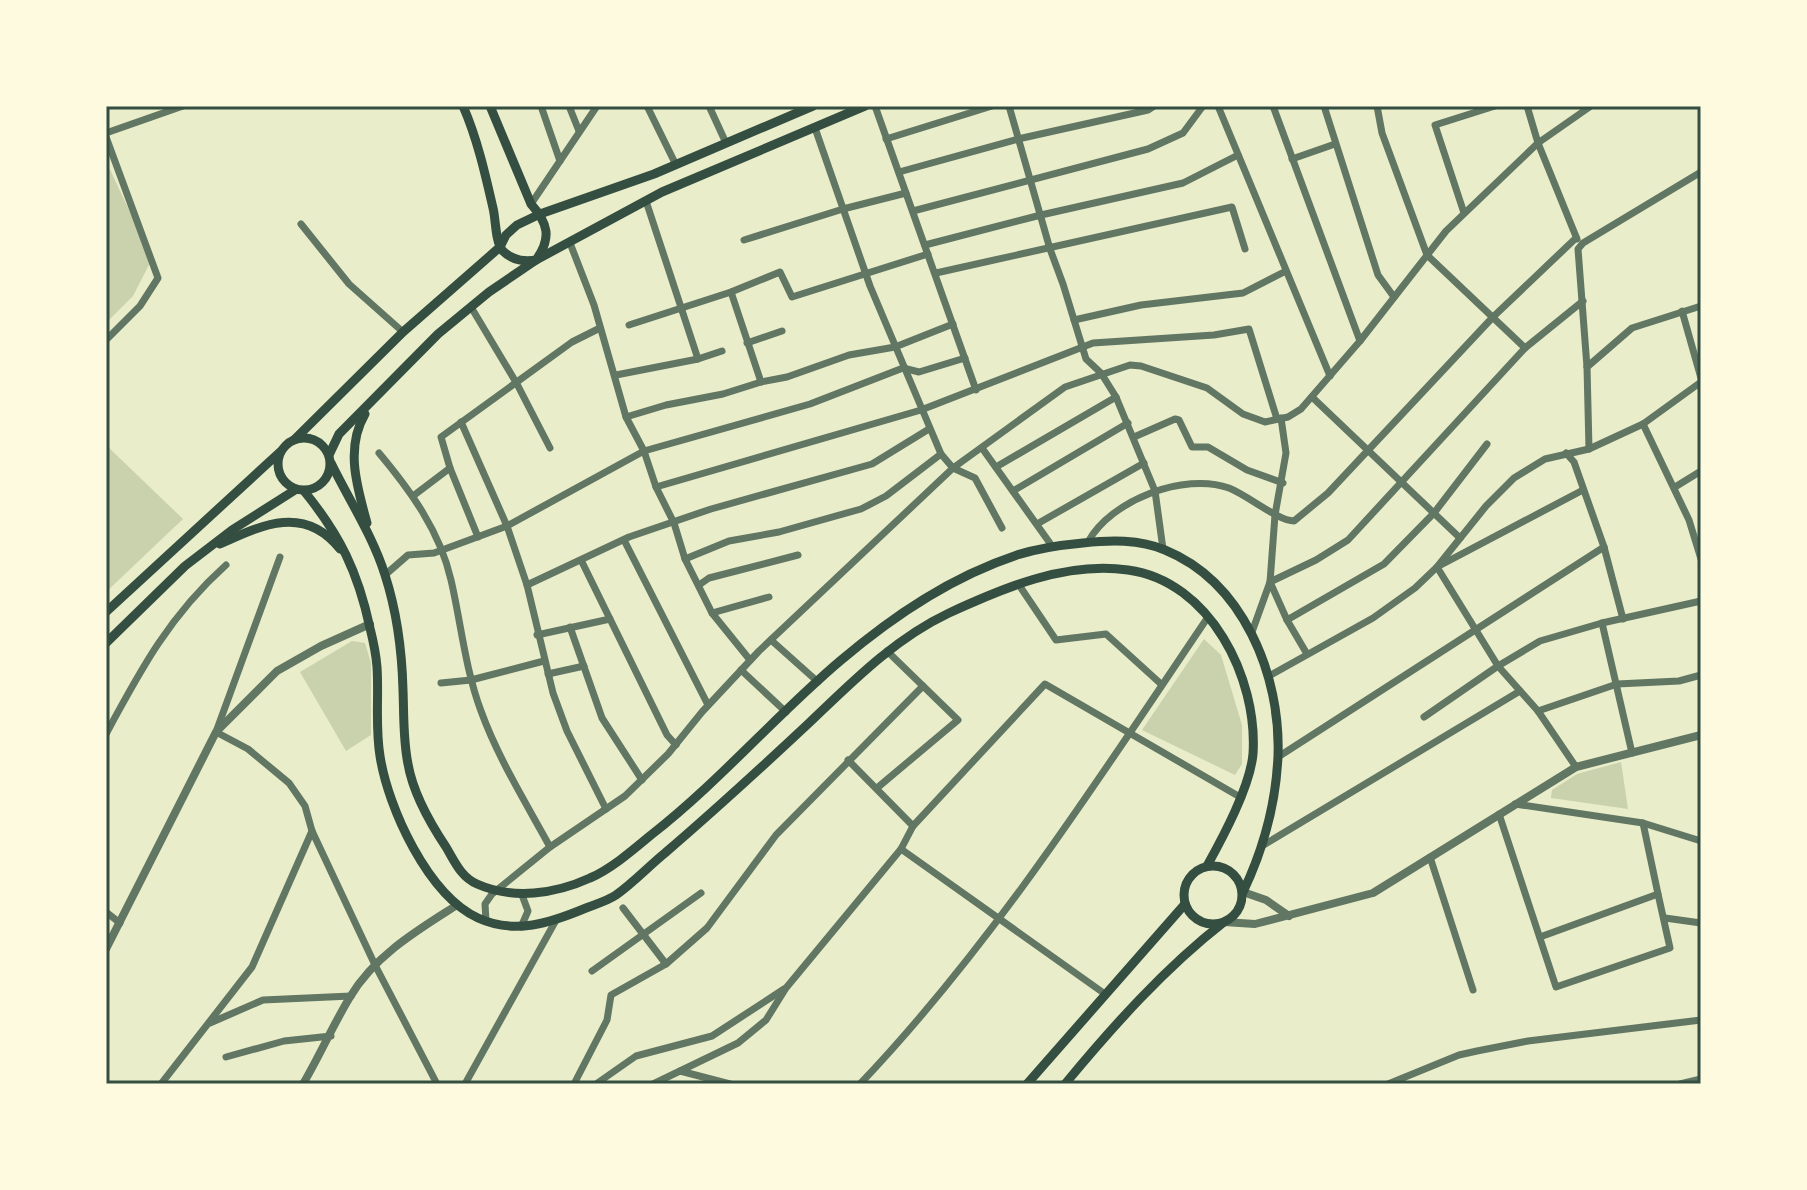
<svg xmlns="http://www.w3.org/2000/svg" width="1807" height="1190" viewBox="0 0 1807 1190" font-family="'Sofia Sans Condensed',sans-serif">
	<style>
		.green { fill: #cad2ad }
		.lines { fill: none; stroke-linecap: round; stroke-linejoin: round }
		.minor { stroke: #617663; stroke-width: 7 }
		.tertiary { stroke: #617663; stroke-width: 8 }
		.secondary { stroke: #344e41; stroke-width: 9 }
		.neatline { fill: none; stroke: #344e41; stroke-width: 3 }
	</style>
	<rect width="100%" height="100%" fill="#e9edc9"/>
	<g class="green">
		<path d="M106,161L152,259L133,296L106,323Z"/>
		<path d="M106,445L183,519L106,592Z"/>
		<path d="M1204,639L1221,655L1242,725V764L1235,775L1142,730Z"/>
		<path d="M352,641L365,643L371,663V735L346,751L300,672Z"/>
		<path d="M1621,762L1628,809L1551,798L1552,790L1577,774Z"/>
	</g>
	<g class="lines">
		<g class="minor">
			<path d="M541,106L560,161"/>
			<path d="M569,106L579,131"/>
			<path d="M647,106L676,165"/>
			<path d="M709,106L726,143"/>
			<path d="M875,106L976,390"/>
			<path d="M1009,106L1050,249L1063,284L1086,359L1101,373L1116,397L1155,491L1163,549"/>
			<path d="M1218,106L1330,376"/>
			<path d="M1273,106L1360,341"/>
			<path d="M1324,106L1378,275L1394,297"/>
			<path d="M1377,106L1382,133L1427,255L1525,348"/>
			<path d="M1527,106L1538,143L1577,239"/>
			<path d="M815,128L870,286L941,454L953,468L975,478L1002,528"/>
			<path d="M106,133L183,106"/>
			<path d="M106,137L158,278L140,306L106,340"/>
			<path d="M886,139L992,106"/>
			<path d="M1292,159L1335,144"/>
			<path d="M899,172L1018,139L1148,110L1154,106"/>
			<path d="M646,201L698,359"/>
			<path d="M531,204L597,106"/>
			<path d="M913,211L1148,149L1183,133L1203,106"/>
			<path d="M1464,213L1435,125L1495,106"/>
			<path d="M301,224L349,284L403,332"/>
			<path d="M744,240L843,209L906,193"/>
			<path d="M570,243L594,305L626,417L644,451L656,487L674,523L685,559L712,613L750,660"/>
			<path d="M925,245L1041,215L1183,183L1238,155"/>
			<path d="M936,273L1232,207L1245,249"/>
			<path d="M731,292L761,382"/>
			<path d="M471,307L517,384L550,448"/>
			<path d="M1682,311L1701,378"/>
			<path d="M1074,320L1141,305L1243,293L1286,271"/>
			<path d="M629,325L731,292L780,272L792,297L928,254"/>
			<path d="M747,343L782,331"/>
			<path d="M1587,367L1632,328L1701,306"/>
			<path d="M616,375L698,359L722,351"/>
			<path d="M1312,397L1460,538"/>
			<path d="M626,417L666,405L723,394L761,382L787,377L849,355L895,347L953,324"/>
			<path d="M461,422L507,526L527,585L553,693L567,731L606,809"/>
			<path d="M1643,424L1689,520L1701,559"/>
			<path d="M1134,437L1175,419L1179,420L1192,447H1208L1247,470L1283,483"/>
			<path d="M982,448L1052,546"/>
			<path d="M1589,449L1587,367L1578,249L1583,243L1701,172"/>
			<path d="M379,453C410,490 440,531 451,580C461,623 465,668 481,711C498,758 526,803 550,847"/>
			<path d="M1566,453L1574,462L1604,547L1623,619"/>
			<path d="M996,467L1116,397"/>
			<path d="M656,487L921,410L1093,343L1214,335L1249,329L1277,419"/>
			<path d="M1675,487L1701,471"/>
			<path d="M1013,491L1128,423"/>
			<path d="M413,496L450,468"/>
			<path d="M1037,524L1144,463"/>
			<path d="M478,537L450,468L441,437L572,342L600,328"/>
			<path d="M624,540L708,705"/>
			<path d="M1088,542C1111,500 1184,472 1229,488C1249,496 1278,521 1294,521L1328,493L1493,317L1576,238"/>
			<path d="M280,557L216,732L248,749L289,783L305,806L312,831L375,965L437,1084"/>
			<path d="M685,559L729,541L779,532L861,509L886,496L941,454"/>
			<path d="M582,562L667,735L676,745"/>
			<path d="M385,575L408,555L434,553L507,526L644,451L810,404L903,368L919,372L965,358"/>
			<path d="M527,585L629,537L711,509L872,464L929,429"/>
			<path d="M699,585L709,578L798,555"/>
			<path d="M1019,585L1056,640L1106,634L1161,684"/>
			<path d="M712,613L769,597"/>
			<path d="M1287,620L1384,564L1434,513L1487,444"/>
			<path d="M1602,623L1632,753"/>
			<path d="M570,627L602,718L642,780"/>
			<path d="M1252,632L1270,582L1275,515L1286,453L1281,418"/>
			<path d="M537,635L610,619"/>
			<path d="M771,640L818,682"/>
			<path d="M1307,654L1287,620L1270,582L1316,560L1348,540L1525,348L1583,301"/>
			<path d="M741,670L786,712"/>
			<path d="M548,674L584,666"/>
			<path d="M1269,676L1373,618L1415,588L1437,567L1486,506L1514,478L1545,459L1589,449L1643,424L1701,382"/>
			<path d="M441,683L471,680L544,661"/>
			<path d="M1538,711L1617,684L1679,681L1701,675"/>
			<path d="M1424,717L1498,666L1437,567L1583,490"/>
			<path d="M106,734C141,669 170,615 226,565"/>
			<path d="M1278,757L1604,547"/>
			<path d="M848,760L913,826"/>
			<path d="M1576,767L1538,711L1498,666L1540,641L1602,623L1701,601"/>
			<path d="M877,788L958,720L887,651"/>
			<path d="M1515,804L1643,823L1701,841"/>
			<path d="M1499,814L1556,987L1670,948L1658,894"/>
			<path d="M1262,846L1520,691"/>
			<path d="M901,849L1105,994"/>
			<path d="M1430,857L1473,990"/>
			<path d="M623,908L666,964"/>
			<path d="M106,912L120,923"/>
			<path d="M1665,918L1701,923"/>
			<path d="M486,921L485,904L492,894L550,847L625,796L668,754L702,712L759,651L953,468L1065,387L1130,365L1141,366L1207,388L1243,414L1265,422L1288,417L1301,409L1360,341L1446,231L1538,143L1591,106"/>
			<path d="M521,927L528,911L522,895"/>
			<path d="M1540,937L1658,894L1643,823"/>
			<path d="M592,971L701,893"/>
			<path d="M210,1023L263,1000L351,996"/>
			<path d="M226,1057L284,1041L331,1036"/>
			<path d="M680,1071L730,1084"/>
			<path d="M161,1084L252,967L312,831"/>
			<path d="M465,1084L555,922"/>
			<path d="M574,1084L607,1020L611,995L666,964L707,928L776,835L923,686"/>
			<path d="M596,1084L636,1056L712,1036L784,989"/>
			<path d="M653,1084L738,1043L766,1020L786,988L901,849L913,826L1045,684L1240,797"/>
			<path d="M860,1084C994,943 1099,778 1208,617"/>
			<path d="M1388,1084L1459,1055L1477,1051L1528,1041L1701,1020"/>
			<path d="M1680,1084L1701,1079"/>
		</g>
		<g class="tertiary">
			<path d="M1243,892L1266,900L1289,916"/>
			<path d="M1224,922L1255,924L1373,893L1576,767L1701,735"/>
			<path d="M106,949L216,732L277,671L321,646L370,624"/>
			<path d="M303,1084C320,1055 333,1025 350,997C375,955 418,930 457,905"/>
		</g>
		<g class="secondary">
			<path d="M463,106C477,138 485,173 493,208C496,220 495,240 502,250C511,260 523,262 536,260C552,238 548,223 531,204L490,106"/>
			<path d="M365,414C345,448 357,487 367,523"/>
			<circle cx="304" cy="464" r="26"/>
			<path d="M294,440L403,332L500,247L506,235L517,225L540,214L654,174L813,106"/>
			<path d="M329,455L339,434L438,334L489,292L536,260L662,192L865,106"/>
			<path d="M331,463C349,500 373,536 385,575C397,612 402,652 403,690C404,715 403,740 408,764C413,793 430,823 446,847C455,862 461,877 477,884C513,900 555,894 590,878C611,869 633,850 651,835C719,782 775,716 840,661C894,615 951,577 1017,555C1039,548 1061,545 1083,543C1110,540 1139,539 1165,550C1243,582 1281,675 1278,756C1276,802 1263,850 1243,892"/>
			<path d="M304,491C340,535 358,572 370,628C373,640 376,654 377,667C379,697 375,726 380,756C388,808 428,895 478,918C515,935 550,923 586,908C596,904 607,901 616,895C633,883 649,866 665,853C714,811 762,767 809,723C852,682 894,639 949,613C1003,588 1066,561 1128,570C1210,581 1258,678 1253,754C1250,787 1223,837 1207,866"/>
			<path d="M220,544C263,524 305,505 340,549"/>
			<path d="M106,612L280,452"/>
			<path d="M106,643L185,566L232,530L295,490"/>
			<circle cx="1213" cy="895" r="29"/>
			<path d="M1027,1084L1185,904"/>
			<path d="M1065,1084C1113,1026 1165,968 1224,922"/>
		</g>
	</g>
	<rect width="1807" height="1190" fill="none" stroke="#fefae0" stroke-width="216"/>
	<rect x="108" y="108" width="1591" height="974" class="neatline"/>
</svg>
